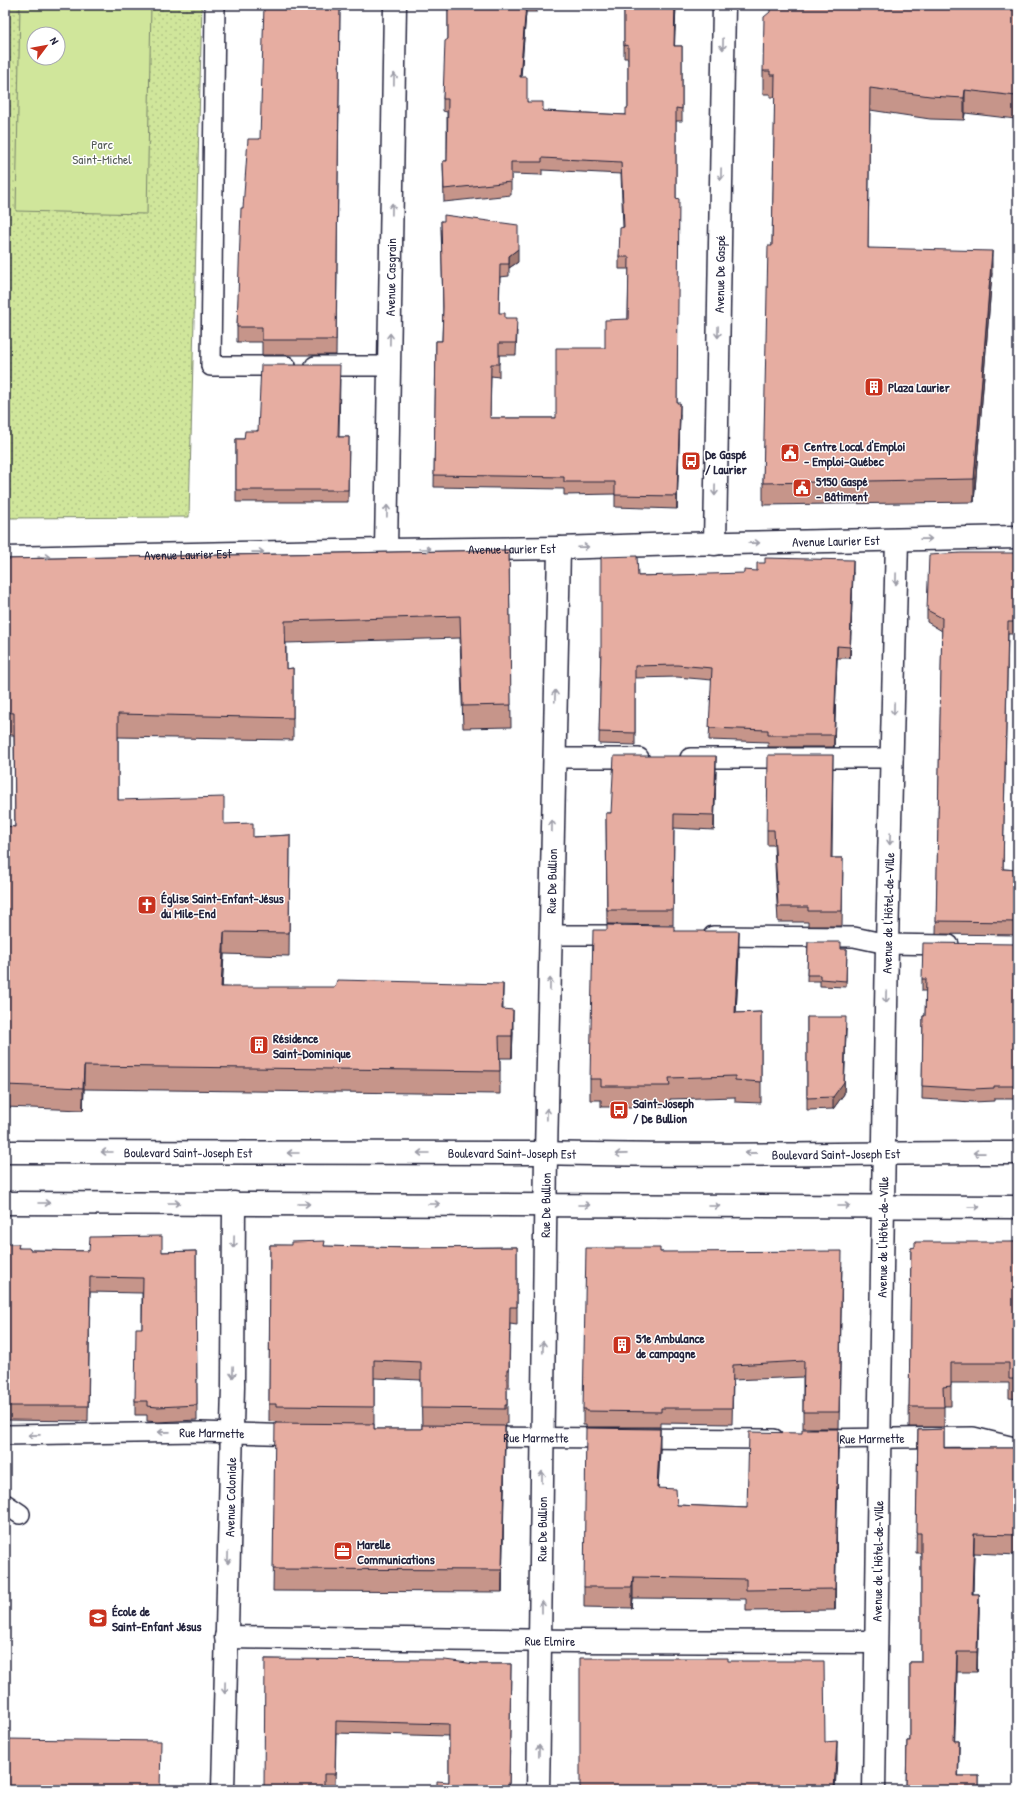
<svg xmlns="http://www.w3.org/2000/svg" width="1023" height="1795" viewBox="0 0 1023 1795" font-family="'Patrick Hand',sans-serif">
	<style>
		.grass { fill: url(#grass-dots); stroke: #79846b; fill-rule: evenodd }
		.garden { fill: #d0e69b; stroke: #79846b; fill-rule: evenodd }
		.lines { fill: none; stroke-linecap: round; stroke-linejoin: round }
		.lane-casing { stroke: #22223b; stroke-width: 22 }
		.street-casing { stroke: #22223b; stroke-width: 25 }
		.secondary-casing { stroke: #22223b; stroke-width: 25 }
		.lane { stroke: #fff; stroke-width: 19 }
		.street { stroke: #fff; stroke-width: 22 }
		.secondary { stroke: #fff; stroke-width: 22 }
		.wall { fill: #c6958a; stroke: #22223b; fill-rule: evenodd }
		.shaded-wall { fill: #a17971; stroke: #22223b }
		.building { fill: #e6ada1; stroke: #22223b }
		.oneway { stroke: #9c9ca7 }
		.labels { text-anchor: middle; stroke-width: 3; stroke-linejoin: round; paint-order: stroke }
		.park-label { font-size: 13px; fill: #565d58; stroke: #fff }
		.street-label { font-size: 13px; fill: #22223b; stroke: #fff }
		.poi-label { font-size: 13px; font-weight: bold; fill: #22223b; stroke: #fff; text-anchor: start }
	</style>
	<defs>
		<pattern id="grass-dots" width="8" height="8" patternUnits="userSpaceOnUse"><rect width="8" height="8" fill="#d0e69b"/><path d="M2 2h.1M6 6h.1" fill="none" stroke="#b2c586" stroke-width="1.8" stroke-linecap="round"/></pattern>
	</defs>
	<rect width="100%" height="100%" fill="#fff"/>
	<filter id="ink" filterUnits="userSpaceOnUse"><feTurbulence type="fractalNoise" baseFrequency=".025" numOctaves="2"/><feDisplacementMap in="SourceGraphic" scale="8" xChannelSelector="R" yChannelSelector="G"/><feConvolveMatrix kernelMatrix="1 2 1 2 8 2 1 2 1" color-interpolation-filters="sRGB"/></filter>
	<g filter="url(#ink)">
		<path class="grass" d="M5,5H202L189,517L5,518ZM34,34H58V58H34Z"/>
		<path class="garden" d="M20,5H151L147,214L16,211ZM34,34H58V58H34Z"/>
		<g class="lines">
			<defs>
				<g id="lane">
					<path d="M215,5L211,366H286"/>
					<path d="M315,366H389"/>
					<path d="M553,758H639"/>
					<path d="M690,758H893"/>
					<path d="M551,935H618"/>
					<path d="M713,936L854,937L887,944L949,945"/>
					<path id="s1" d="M5,1435L200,1432L300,1435"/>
					<path id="s2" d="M479,1437L774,1439"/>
					<path id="s3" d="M813,1439L973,1437L1018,1448"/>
					<path d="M5,1504L20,1514"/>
				</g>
				<g id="street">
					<path id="s4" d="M715,544L724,5"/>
					<path id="s5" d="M386,550L395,5"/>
					<path id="s6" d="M5,558L386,550L559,548L680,544L1018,537"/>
					<path id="s7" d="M226,1637L576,1641L875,1642"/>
					<path id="s8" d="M223,1790L233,1386L234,1203"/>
					<path id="s9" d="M538,1790C542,1578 543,1366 546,1153C549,952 555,750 559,548"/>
					<path id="s10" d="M874,1790L887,944L897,540"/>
				</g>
				<g id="secondary">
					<path id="s11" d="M5,1152L546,1153C703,1158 861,1152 1018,1153"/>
					<path d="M5,1203L1018,1207"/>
				</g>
			</defs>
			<use href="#lane" class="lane-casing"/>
			<use href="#street" class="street-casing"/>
			<use href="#secondary" class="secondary-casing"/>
			<use href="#lane" class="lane"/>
			<use href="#street" class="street"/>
			<use href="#secondary" class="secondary"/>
		</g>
		<g class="wall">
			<path d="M340,5L336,355H262V342H237V327L243,208L260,139Z"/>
			<path d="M448,5H537V12H526L521,77L527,102L543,111L626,115L628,108V58H624V5H676L674,46H682V121H676V198L677,403L680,415L677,509L615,507V494L564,495V489L434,487L436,341H442L443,312L441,221L518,262L509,268V276L500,277L499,313L505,318L517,331L516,355H499V377L491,376L490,418H556L605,348L628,319L629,269H619V257L623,227L621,174L542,170V175L511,174V195L444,202L443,161H447V112L443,111V99L448,39Z"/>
			<path d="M1018,5V100L1016,119L965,113L964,120L930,119L870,110L868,248L992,273L974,502L763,505V483L772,246L775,97H770V94H763V71Z"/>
			<path d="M340,377L339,437H349L348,502H236V439H244Z"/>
			<path d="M509,550L511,727L463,728L460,638L286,643V669L293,668V740L118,737V800L224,824L253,837L290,835L289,956L224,954L222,987L503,1009L513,1032L512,1058H500V1094L84,1089L83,1110L5,1107L6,971H5V826L15,827L14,735H5V559Z"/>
			<path d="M1018,553V634H1008L1003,869L1018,870V935L936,934L942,631L927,622V610Z"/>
			<path d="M853,572L850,658H837L834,747H768V742L709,740L712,680L677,677L635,678V745L599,744L601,651L638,576Z"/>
			<path d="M833,755L832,858H843L842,926H808V922H778L774,845H767V830Z"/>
			<path d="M716,771L714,830L674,828L673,925L607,924L606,813H611Z"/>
			<path d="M674,931L739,952L736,1013L761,1012V1103L735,1102V1097L670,1099V1107H601V1100H590V1079Z"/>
			<path d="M808,942L841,949H847L846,987L820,986V981H807Z"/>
			<path d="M1018,944V1099H994V1101L973,1102L922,1099L923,1016H925L926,991H922V979Z"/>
			<path d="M807,1017L846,1029L844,1094L833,1109L807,1110Z"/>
			<path d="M1018,1242V1399L1009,1398V1383H951V1406H944V1427H909L911,1248Z"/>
			<path d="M5,1244L19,1248L30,1250L162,1252L196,1251L197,1420L158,1422L147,1421V1415H135V1401L142,1328V1293L90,1292L88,1421L5,1420Z"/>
			<path d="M270,1245L411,1248L517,1247V1325L510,1324L509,1388H507V1423H505V1426L502,1592L273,1591L276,1422L269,1421ZM374,1378L421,1380L422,1429H374Z"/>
			<path d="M660,1252L842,1266L839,1428H803V1377L733,1380L732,1424L661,1423V1427H586V1425H583V1409Z"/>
			<path d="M944,1429V1448H1018V1555L974,1553L973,1594H979V1613L977,1672H957L954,1741H959L958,1776H979V1790H906L907,1741H910V1662H921V1553H916L918,1430Z"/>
			<path d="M660,1449L658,1488L677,1505L747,1508L838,1450L835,1610L746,1611V1599L633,1598L632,1608L584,1607V1587Z"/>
			<path d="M265,1659L475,1664H511L509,1790H437L449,1782V1736L336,1733L335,1787H324Z"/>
		</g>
		<g class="shaded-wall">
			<path d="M526,5V12L520,89V77Z"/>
			<path d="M675,5H676L674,59V46Z"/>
			<path d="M1018,78V100L1016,119V96Z"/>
			<path d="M965,90V113L964,120V98Z"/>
			<path d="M518,249V262L509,268V256Z"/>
			<path d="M992,251V273L974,502V479Z"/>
			<path d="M680,403V415L677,509V496Z"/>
			<path d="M853,560V572L850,658V647Z"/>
			<path d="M837,646V658L834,747V735Z"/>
			<path d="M716,756V771L714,830V815Z"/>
			<path d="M739,931V952L735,1034V1013Z"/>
			<path d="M224,932V954L221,1010V987Z"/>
			<path d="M503,984V1006L502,1031V1009Z"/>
			<path d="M513,1010V1032L512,1058V1036Z"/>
			<path d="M846,1029L844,1094L833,1109V1097Z"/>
			<path d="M84,1066V1089L83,1110V1088Z"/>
			<path d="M505,1426V1448L502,1592V1570Z"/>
			<path d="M660,1429V1449L657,1509V1488Z"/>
			<path d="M838,1429V1450L835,1610V1589Z"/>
			<path d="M974,1534V1553L972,1614V1594Z"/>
			<path d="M633,1577V1598L632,1608V1587Z"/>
			<path d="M979,1594V1613L977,1672V1652Z"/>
			<path d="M957,1652V1672L954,1761V1741Z"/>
			<path d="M837,1741V1761L835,1790H834Z"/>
			<path d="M959,1741V1761L958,1790V1776Z"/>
		</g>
		<g class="building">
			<path d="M264,5H340L336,340H262V327H237L241,208H243L248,139H260Z"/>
			<path d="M448,5H526L520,77H527V102H543V111L626,115V108H628V45L624,46V5H675L674,46H682V109L676,108V198L679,199L677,403H680L677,496L615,495V482H564V477L434,475L436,341H442L443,307L441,221H444V215L518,225V249L509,256V264H500L499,313H505V318H517L516,343H499V364H491L490,418H556V348H605V320L628,319L629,257H619L620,228L624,227L621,162L542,158V162H511V182L444,189L443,161H447L448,99H443L445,41L448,39Z"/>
			<path d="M770,5H1018V78L1016,96L965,90L964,98L930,96L870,88L868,248L992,251L974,479L763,483L768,246H772L775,75H770V71H763L764,17L770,12Z"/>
			<path d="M261,365H340L338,437H349L348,490H236V439H244L245,431H258Z"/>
			<path d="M509,550L511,705L463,706L460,616L285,621L286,669L293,668V718L118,714V800L224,797V824L253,823V837L290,835L289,933L224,932L221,987H335L337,980L503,984L502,1009L513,1010L512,1036H499L500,1071L84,1066L83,1088L5,1085L6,949L5,948V826L15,827L14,713L5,712V559Z"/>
			<path d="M961,553H1018V622H1008L1003,869L1018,870V922L936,921L942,618L927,610L929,555Z"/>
			<path d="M637,556L638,576L744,573V570L757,571V563H765V558L853,560L850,647L837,646L834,735H768V730L709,728L712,668L677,665L635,666V733L599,732L601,648V557Z"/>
			<path d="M768,755H833L831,858H843L842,911H808V907H778L774,830H767Z"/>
			<path d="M614,756H716L714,815L674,814L673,910H607L606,813H611Z"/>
			<path d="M607,925L674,926V931H739L735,1013L761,1012V1082L735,1080V1076L669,1078L670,1086H601V1079H590L593,930H607Z"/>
			<path d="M808,942H841V949H847L846,981L820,979V975H807Z"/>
			<path d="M923,943L1018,944V1086H994V1088L973,1089L922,1086L923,1016H925L926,979H922Z"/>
			<path d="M807,1017H846L844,1082L833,1097L807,1098Z"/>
			<path d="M162,1236V1252L196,1251L197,1405L158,1407L147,1406V1401H135L136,1328H142L143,1278L90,1277L88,1406H5V1244H19L18,1248H29L30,1250L89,1251L90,1237Z"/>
			<path d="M325,1241L324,1246L411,1248L517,1247V1307H510L509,1370H507V1405H505V1409L421,1408V1362L374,1360V1407L276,1406V1404H269L270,1245H291V1242Z"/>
			<path d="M915,1242H1018V1379H1009V1363H951V1386L943,1387L944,1407H909L911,1248L915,1247Z"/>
			<path d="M586,1248H660V1252L842,1251L839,1412H803L804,1361L733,1365L732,1408H661V1412L586,1411V1409H583Z"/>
			<path d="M275,1423L374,1424V1429H422V1425L505,1426L502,1570L273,1569Z"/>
			<path d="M586,1428L660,1429L657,1488L676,1489L677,1505L747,1508L749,1432L802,1433V1429H838L835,1589L746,1590V1579L633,1577L632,1587H584Z"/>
			<path d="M944,1429V1448H1018V1535L974,1534L972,1594H979L977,1652H957L954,1741H959L958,1776H979V1790H906L907,1741H910V1662H921V1533H916L918,1430Z"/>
			<path d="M580,1658H728V1661H824L825,1742L837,1741L834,1790H580Z"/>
			<path d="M265,1659L445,1660L475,1664H511L509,1788H497V1790H437V1781L449,1782V1724L336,1721L335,1774H324V1790H264Z"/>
			<path d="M5,1739L161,1741L160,1790H5Z"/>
		</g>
		<defs><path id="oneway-shaft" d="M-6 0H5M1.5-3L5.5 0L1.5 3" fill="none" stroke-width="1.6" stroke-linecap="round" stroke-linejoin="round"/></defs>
		<g class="oneway">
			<use href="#oneway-shaft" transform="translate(723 44) rotate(91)"/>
			<use href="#oneway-shaft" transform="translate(394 79) rotate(-89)"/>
			<use href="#oneway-shaft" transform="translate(721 174) rotate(91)"/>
			<use href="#oneway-shaft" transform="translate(392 209) rotate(-89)"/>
			<use href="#oneway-shaft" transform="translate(718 332) rotate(91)"/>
			<use href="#oneway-shaft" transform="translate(390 339) rotate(-89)"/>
			<use href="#oneway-shaft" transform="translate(715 490) rotate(91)"/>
			<use href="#oneway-shaft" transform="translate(387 511) rotate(-89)"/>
			<use href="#oneway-shaft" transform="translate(926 539) rotate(-1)"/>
			<use href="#oneway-shaft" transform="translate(754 543) rotate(-1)"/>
			<use href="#oneway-shaft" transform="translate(583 547) rotate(-2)"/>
			<use href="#oneway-shaft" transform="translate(425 549)"/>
			<use href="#oneway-shaft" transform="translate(258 552) rotate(-1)"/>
			<use href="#oneway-shaft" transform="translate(44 557) rotate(-1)"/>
			<use href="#oneway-shaft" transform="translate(896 579) rotate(91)"/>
			<use href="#oneway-shaft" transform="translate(555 696) rotate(-88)"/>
			<use href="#oneway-shaft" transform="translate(894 709) rotate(91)"/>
			<use href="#oneway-shaft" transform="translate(552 826) rotate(-89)"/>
			<use href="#oneway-shaft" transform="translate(890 839) rotate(92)"/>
			<use href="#oneway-shaft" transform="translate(550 984) rotate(-89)"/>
			<use href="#oneway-shaft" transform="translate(886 997) rotate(91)"/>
			<use href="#oneway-shaft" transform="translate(547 1114) rotate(-89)"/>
			<use href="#oneway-shaft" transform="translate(107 1152) rotate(-180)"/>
			<use href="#oneway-shaft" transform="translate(293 1153) rotate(-180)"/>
			<use href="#oneway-shaft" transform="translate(423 1153) rotate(-180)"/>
			<use href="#oneway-shaft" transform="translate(751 1153) rotate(179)"/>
			<use href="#oneway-shaft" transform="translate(979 1153) rotate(-179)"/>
			<use href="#oneway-shaft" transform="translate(621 1154) rotate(179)"/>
			<use href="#oneway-shaft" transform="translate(44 1203)"/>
			<use href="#oneway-shaft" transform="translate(174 1203)"/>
			<use href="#oneway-shaft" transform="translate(304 1204)"/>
			<use href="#oneway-shaft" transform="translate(434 1204)"/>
			<use href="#oneway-shaft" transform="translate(584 1205)"/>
			<use href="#oneway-shaft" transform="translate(714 1206)"/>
			<use href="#oneway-shaft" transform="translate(844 1206)"/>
			<use href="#oneway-shaft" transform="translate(974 1207)"/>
			<use href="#oneway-shaft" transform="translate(234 1242) rotate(91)"/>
			<use href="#oneway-shaft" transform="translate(543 1347) rotate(-89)"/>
			<use href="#oneway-shaft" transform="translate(233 1372) rotate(91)"/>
			<use href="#oneway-shaft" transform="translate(164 1432) rotate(179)"/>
			<use href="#oneway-shaft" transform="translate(34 1435) rotate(179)"/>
			<use href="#oneway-shaft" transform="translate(542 1477) rotate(-90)"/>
			<use href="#oneway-shaft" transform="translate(228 1558) rotate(91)"/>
			<use href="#oneway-shaft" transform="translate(542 1607) rotate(-90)"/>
			<use href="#oneway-shaft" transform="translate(225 1688) rotate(91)"/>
			<use href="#oneway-shaft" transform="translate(539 1751) rotate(-89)"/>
		</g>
	</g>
	<defs>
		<symbol id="building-square" viewBox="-11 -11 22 22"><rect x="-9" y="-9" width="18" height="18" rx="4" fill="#c8321e" stroke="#fff"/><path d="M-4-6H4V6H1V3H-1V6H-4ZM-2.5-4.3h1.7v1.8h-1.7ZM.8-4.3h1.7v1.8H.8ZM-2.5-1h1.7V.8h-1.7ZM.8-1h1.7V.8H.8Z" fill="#fff"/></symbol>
		<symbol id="civic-square" viewBox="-11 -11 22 22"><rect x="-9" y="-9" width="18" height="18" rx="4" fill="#c8321e" stroke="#fff"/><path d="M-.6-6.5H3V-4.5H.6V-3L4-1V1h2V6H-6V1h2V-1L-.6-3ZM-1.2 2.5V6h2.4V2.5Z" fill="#fff"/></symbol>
		<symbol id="bus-square" viewBox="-11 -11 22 22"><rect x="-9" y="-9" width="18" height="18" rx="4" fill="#c8321e" stroke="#fff"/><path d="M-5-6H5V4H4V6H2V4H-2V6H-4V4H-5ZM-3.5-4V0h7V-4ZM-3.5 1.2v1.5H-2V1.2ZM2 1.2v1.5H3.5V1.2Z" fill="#fff"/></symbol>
		<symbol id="church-square" viewBox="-11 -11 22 22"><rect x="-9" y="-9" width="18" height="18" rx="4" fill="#c8321e" stroke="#fff"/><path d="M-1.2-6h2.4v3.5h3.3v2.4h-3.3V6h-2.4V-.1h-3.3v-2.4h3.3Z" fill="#fff"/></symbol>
		<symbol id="office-square" viewBox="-11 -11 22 22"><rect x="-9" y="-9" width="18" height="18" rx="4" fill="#c8321e" stroke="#fff"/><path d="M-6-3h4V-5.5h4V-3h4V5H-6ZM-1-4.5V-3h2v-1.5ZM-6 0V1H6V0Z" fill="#fff"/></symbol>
		<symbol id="school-square" viewBox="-11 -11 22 22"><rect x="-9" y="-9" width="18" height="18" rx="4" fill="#c8321e" stroke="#fff"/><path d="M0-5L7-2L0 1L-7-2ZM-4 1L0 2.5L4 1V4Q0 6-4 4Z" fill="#fff"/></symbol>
	</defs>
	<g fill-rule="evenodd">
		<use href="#building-square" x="863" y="376" width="22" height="22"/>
		<use href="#civic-square" x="779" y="442" width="22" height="22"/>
		<use href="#bus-square" x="680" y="450" width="22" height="22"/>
		<use href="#civic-square" x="791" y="477" width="22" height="22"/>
		<use href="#church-square" x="136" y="894" width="22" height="22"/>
		<use href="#building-square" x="248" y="1034" width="22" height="22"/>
		<use href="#bus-square" x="608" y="1099" width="22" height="22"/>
		<use href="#building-square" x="611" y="1334" width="22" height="22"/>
		<use href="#office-square" x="332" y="1540" width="22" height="22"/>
		<use href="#school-square" x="87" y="1607" width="22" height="22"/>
	</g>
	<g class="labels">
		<g class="park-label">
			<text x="102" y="149">Parc<tspan x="102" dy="15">Saint-Michel</tspan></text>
		</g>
		<g class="street-label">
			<text dy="5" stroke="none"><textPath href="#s4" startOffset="270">Avenue De Gaspé</textPath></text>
			<text dy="5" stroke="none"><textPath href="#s5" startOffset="273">Avenue Casgrain</textPath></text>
			<text dy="5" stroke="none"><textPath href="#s6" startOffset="831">Avenue Laurier Est</textPath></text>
			<text dy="5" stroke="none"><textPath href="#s6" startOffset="507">Avenue Laurier Est</textPath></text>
			<text dy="5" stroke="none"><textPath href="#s6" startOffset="183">Avenue Laurier Est</textPath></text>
			<text dy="5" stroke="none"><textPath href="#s9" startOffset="909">Rue De Bullion</textPath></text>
			<text dy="5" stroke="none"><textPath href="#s10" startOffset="877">Avenue de l'Hôtel-de-Ville</textPath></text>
			<text dy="5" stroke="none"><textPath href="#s11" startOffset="183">Boulevard Saint-Joseph Est</textPath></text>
			<text dy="5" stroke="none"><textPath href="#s11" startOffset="507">Boulevard Saint-Joseph Est</textPath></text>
			<text dy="5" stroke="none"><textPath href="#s11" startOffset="831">Boulevard Saint-Joseph Est</textPath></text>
			<text dy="5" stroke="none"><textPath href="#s9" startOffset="585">Rue De Bullion</textPath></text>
			<text dy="5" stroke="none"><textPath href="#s10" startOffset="553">Avenue de l'Hôtel-de-Ville</textPath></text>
			<text dy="5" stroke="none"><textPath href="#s1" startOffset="207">Rue Marmette</textPath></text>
			<text dy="5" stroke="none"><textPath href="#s2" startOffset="57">Rue Marmette</textPath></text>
			<text dy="5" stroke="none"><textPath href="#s3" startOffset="59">Rue Marmette</textPath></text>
			<text dy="5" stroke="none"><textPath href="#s8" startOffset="293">Avenue Coloniale</textPath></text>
			<text dy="5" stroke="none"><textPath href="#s9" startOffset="261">Rue De Bullion</textPath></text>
			<text dy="5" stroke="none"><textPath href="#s10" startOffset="229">Avenue de l'Hôtel-de-Ville</textPath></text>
			<text dy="5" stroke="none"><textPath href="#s7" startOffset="324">Rue Elmire</textPath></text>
		</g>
		<g class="poi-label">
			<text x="888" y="392">Plaza Laurier</text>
			<text x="804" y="451">Centre Local d'Emploi<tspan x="804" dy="15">- Emploi-Québec</tspan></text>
			<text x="705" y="459">De Gaspé<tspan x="705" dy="15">/ Laurier</tspan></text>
			<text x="816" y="486">5150 Gaspé<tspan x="816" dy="15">- Bâtiment</tspan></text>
			<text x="161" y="903">Église Saint-Enfant-Jésus<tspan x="161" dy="15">du Mile-End</tspan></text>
			<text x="273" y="1043">Résidence<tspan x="273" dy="15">Saint-Dominique</tspan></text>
			<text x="633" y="1108">Saint-Joseph<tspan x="633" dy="15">/ De Bullion</tspan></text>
			<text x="636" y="1343">51e Ambulance<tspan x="636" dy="15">de campagne</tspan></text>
			<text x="357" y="1549">Marelle<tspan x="357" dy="15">Communications</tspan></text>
			<text x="112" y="1616">École de<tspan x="112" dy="15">Saint-Enfant Jésus</tspan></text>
		</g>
	</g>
	<rect width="1023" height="1795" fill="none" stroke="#fff" stroke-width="20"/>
	<rect x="10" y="10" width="1003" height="1775" fill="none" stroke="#22223b" stroke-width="1.5" filter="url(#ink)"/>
	<g transform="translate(46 46) rotate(58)"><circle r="19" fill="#ffffff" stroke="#a7a7b1"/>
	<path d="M0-3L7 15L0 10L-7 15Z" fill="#c8321e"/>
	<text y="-6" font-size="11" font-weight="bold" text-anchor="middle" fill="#22223b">N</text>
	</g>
</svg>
